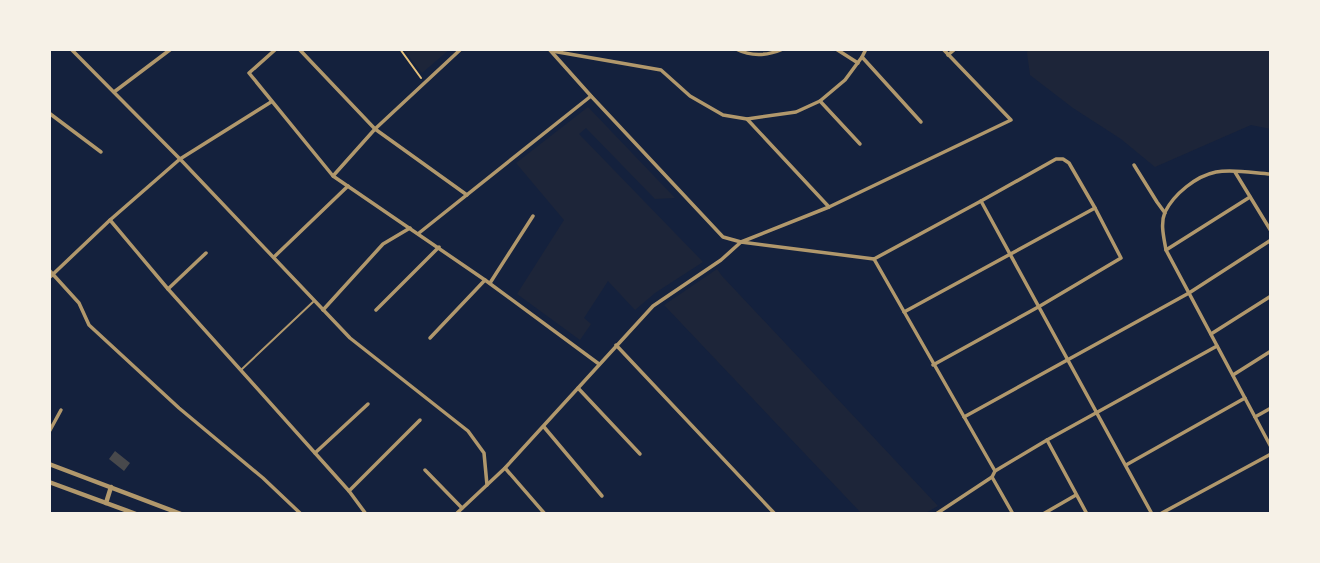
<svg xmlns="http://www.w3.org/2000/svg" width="1320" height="563" viewBox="0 0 1320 563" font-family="Montserrat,sans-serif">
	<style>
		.green { fill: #1d2539 }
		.building { fill: #48494c }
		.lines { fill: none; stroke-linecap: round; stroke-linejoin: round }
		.path { stroke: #e5c07b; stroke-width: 2 }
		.service { stroke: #b1986c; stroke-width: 2 }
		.minor { stroke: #b1986c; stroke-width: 3.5 }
		.tertiary { stroke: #b1986c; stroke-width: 4.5 }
	</style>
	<rect width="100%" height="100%" fill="#14213d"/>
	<g class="green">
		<path d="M403,49H450L422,73Z"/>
		<path d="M1028,49H1271V129L1251,125L1155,167L1121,139L1073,108L1030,75L1027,53Z"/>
		<path d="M588,107L675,198L655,199L586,128L579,134L703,262L655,293L635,310L608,281L584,318L591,324L580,340L517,294L564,220L516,163Z"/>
		<path d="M717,269L722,276L938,506L924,514H862L664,305Z"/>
	</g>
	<path class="building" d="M115,451L130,463L124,471L109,459Z"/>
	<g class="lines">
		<path class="path" d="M400,49L421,78"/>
		<path class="service" d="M241,370L313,302"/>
		<g class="minor">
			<path d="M71,49L180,159L350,338L468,431L484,453L487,485"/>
			<path d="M276,49L249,73L333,176L485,280L599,364"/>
			<path d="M299,49L375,129L467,195"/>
			<path d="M549,49L591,96L723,237L741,242L874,259"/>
			<path d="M736,49C752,57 767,56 783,49"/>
			<path d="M836,49L858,63"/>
			<path d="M552,51L661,70L690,96L723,115L747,119L796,112L820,101L845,80L862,57L866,49"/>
			<path d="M948,55L955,49"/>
			<path d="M862,57L921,122"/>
			<path d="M114,92L171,49"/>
			<path d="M820,101L860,144"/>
			<path d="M49,113L101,152"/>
			<path d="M747,119L829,207"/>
			<path d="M1134,165L1157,202L1165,213"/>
			<path d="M1235,172L1271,231"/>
			<path d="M1271,174C1254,173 1233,169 1216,172C1196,176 1174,194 1165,212C1160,224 1164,238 1166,250L1271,447"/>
			<path d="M333,176L375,129L461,49"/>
			<path d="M981,201L1152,514"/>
			<path d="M110,220L168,289L349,491L366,514"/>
			<path d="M419,233L591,96"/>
			<path d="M1166,250L1250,197"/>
			<path d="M274,257L348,186"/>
			<path d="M874,259L981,201L1056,159H1063L1069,163L1095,208L1121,258L1040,306L933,365"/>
			<path d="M874,259L995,471"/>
			<path d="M49,270L79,303L89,325L179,408L263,478L301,514"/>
			<path d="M49,278L110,220L180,159L271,102"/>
			<path d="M490,283L533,216"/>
			<path d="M168,289L206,253"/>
			<path d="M323,310L383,244L410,228"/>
			<path d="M376,310L439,247"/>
			<path d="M904,312L1095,208"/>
			<path d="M1211,334L1271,296"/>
			<path d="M430,338L485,280"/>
			<path d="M616,345L775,514"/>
			<path d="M1233,375L1271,351"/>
			<path d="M578,388L640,454"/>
			<path d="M964,417L1189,293L1271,240"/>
			<path d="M1255,417L1271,408"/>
			<path d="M544,427L602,496"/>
			<path d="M49,432L61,410"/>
			<path d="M1047,440L1087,514"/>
			<path d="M315,453L368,404"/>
			<path d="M1126,465L1245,398"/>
			<path d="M505,468L545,514"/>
			<path d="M425,470L462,508"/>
			<path d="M992,477L1013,514"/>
			<path d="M349,491L420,420"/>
			<path d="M456,514L505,468L653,306L721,260L741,242L829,207L1011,120L943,49"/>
			<path d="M936,514L992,477L995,471L1047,440L1217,346"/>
			<path d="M1043,514L1076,495"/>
			<path d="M1160,514L1271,454"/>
		</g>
		<g class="tertiary">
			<path d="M49,464L181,514"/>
			<path d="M49,482L136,514"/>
			<path d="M106,503L111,487"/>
		</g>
	</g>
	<rect width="1320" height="563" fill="none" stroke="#f6f1e7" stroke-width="102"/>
</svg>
